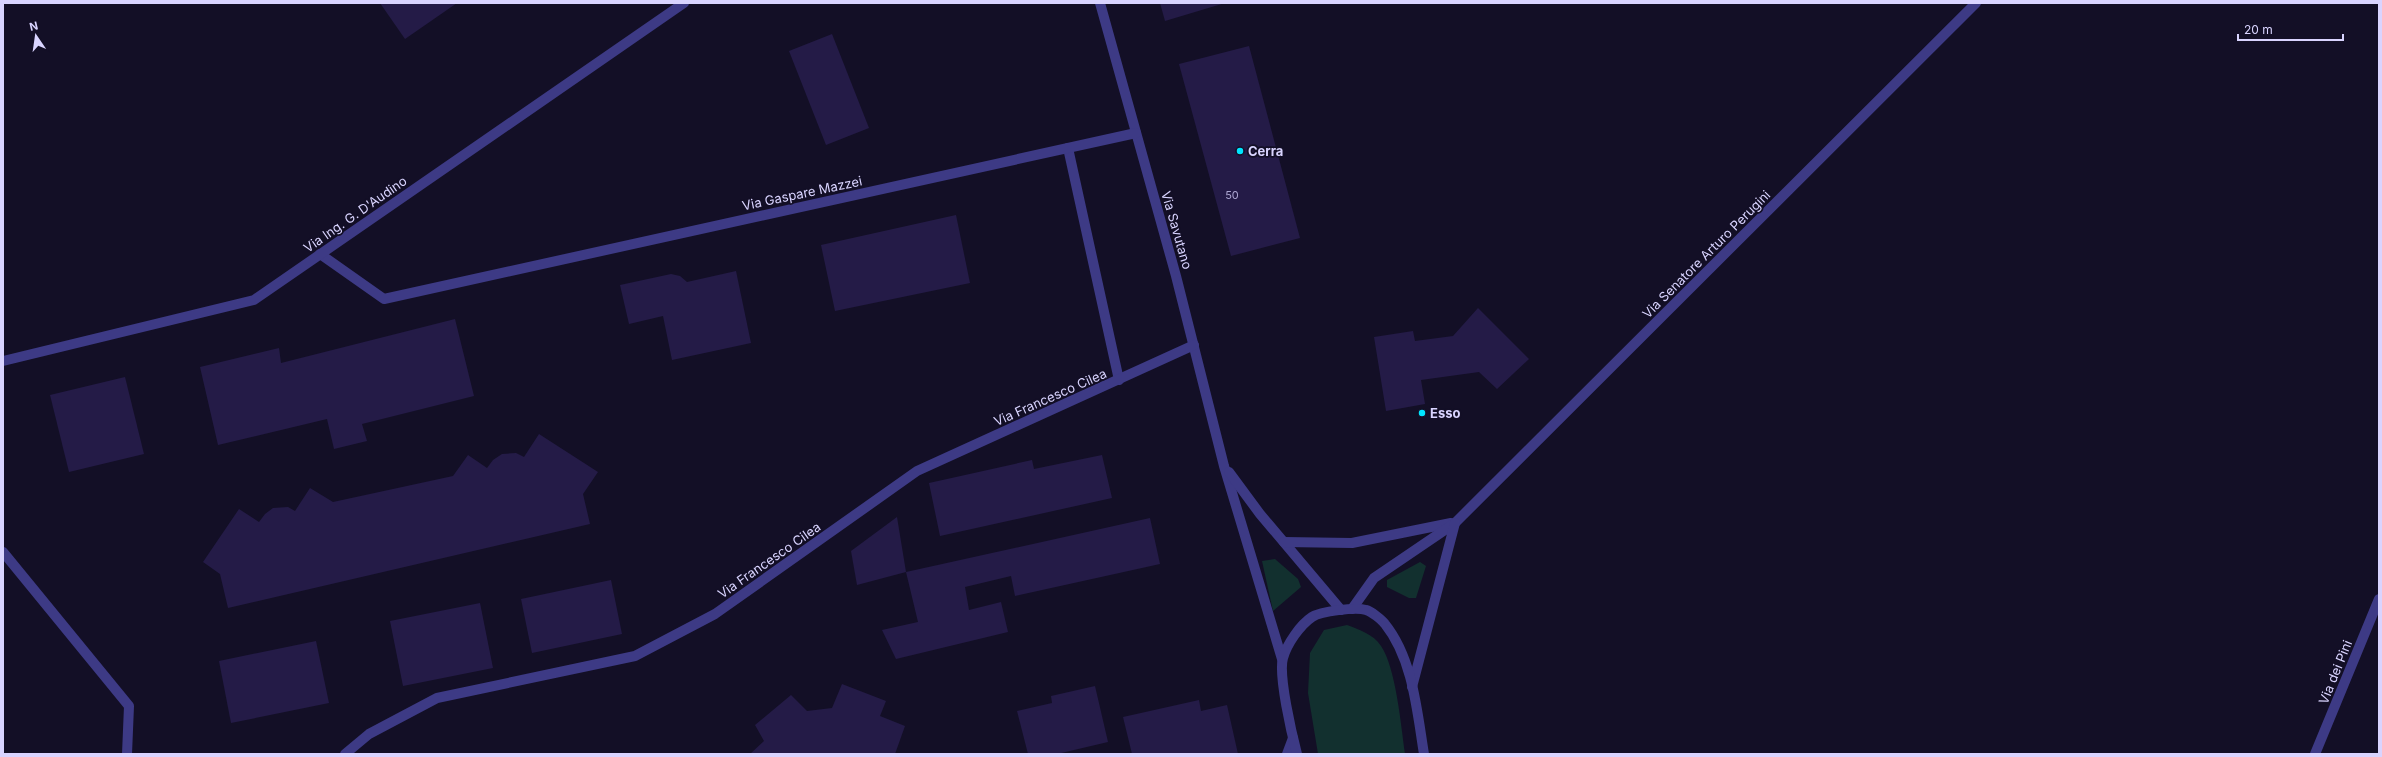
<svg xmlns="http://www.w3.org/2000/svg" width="2382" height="757" viewBox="0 0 2382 757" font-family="Inter,sans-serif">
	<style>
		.green { fill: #12302f }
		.building { fill: #241b47 }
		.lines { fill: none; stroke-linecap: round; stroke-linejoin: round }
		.minor { stroke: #3d3a85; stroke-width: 10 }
		.poi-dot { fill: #00e5ff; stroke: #130f26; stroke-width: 1.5 }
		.labels { text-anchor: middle; stroke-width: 3.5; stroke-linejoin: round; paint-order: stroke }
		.number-label { font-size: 11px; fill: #aca6d1 }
		.poi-label { font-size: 13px; font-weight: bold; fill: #d9d4ff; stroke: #130f26; text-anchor: start }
		.street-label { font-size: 13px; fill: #d9d4ff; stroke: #130f26 }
	</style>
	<rect width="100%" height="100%" fill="#130f26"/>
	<g class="green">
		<path d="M1275,559L1298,579L1301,587L1273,611L1262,561Z"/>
		<path d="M1420,562L1426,566L1416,598H1409L1387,587V580Z"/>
		<path d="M1347,625C1360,630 1373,634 1381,646C1396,668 1401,726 1405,754H1318L1308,693L1310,653L1324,630Z"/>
	</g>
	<g class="building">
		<path d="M380,3H457L405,39Z"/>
		<path d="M1160,3H1225L1165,21Z"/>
		<path d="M832,34L869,128L826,145L789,51Z"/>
		<path d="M1249,46L1300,238L1231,256L1179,64Z"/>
		<path d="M956,215L970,283L835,311L821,245Z"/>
		<path d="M736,271L751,343L672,360L663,316L629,324L620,285L671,274L680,276L687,282Z"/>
		<path d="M1478,308L1529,359L1497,389L1479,372L1421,380L1425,404L1386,411L1374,337L1413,331L1415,341L1453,336Z"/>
		<path d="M455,319L474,396L362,424L367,441L334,449L327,419L218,445L200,367L279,348L281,363Z"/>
		<path d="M125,377L144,454L69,472L50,395Z"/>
		<path d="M539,434L598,472L583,494L590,524L228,608L220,574L203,562L239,509L259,522L265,514L273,508L288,507L295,511L310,488L333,502L453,476L468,455L487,468L493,460L502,454L516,453L524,457Z"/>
		<path d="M1102,455L1112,498L940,536L929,483L1032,460L1034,469Z"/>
		<path d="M897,517L906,572L857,585L851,551Z"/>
		<path d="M1150,518L1160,564L1015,596L1011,576L965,587L969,610L1001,602L1008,632L896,659L882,630L918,622L906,572Z"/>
		<path d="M611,580L622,634L532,653L521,599Z"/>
		<path d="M480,603L493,668L403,686L390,621Z"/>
		<path d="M316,641L329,703L231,723L219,661Z"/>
		<path d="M842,684L886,701L880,716L905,726L895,754H750L764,741L755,725L791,695L807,711L832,708Z"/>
		<path d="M1095,686L1108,742L1057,754H1028L1017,711L1052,703L1051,696Z"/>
		<path d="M1199,700L1201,711L1227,705L1238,754H1132L1123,717Z"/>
	</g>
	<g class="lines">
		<g class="minor">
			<path d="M1100,3L1176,276L1224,466L1282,659"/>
			<path d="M1068,148L1119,380"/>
			<path d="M320,254L384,299L1136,133"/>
			<path d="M3,361L254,300L684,3"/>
			<path d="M1229,472L1260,514L1341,610"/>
			<path d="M1284,542L1352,543L1451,523"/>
			<path d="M3,552L129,706L127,754"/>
			<path d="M1352,609L1374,578L1455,523L1976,3"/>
			<path d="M1412,687L1455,523"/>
			<path d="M345,754L369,734L437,698L635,656L715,614L917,471L1194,345"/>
			<path d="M1287,754L1293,738"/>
			<path d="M1297,754C1292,735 1278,675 1283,658C1287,644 1300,625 1312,617C1321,611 1356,607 1366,610C1371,611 1382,620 1385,624C1413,659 1417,711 1424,754"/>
			<path d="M2315,754L2379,599"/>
		</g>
	</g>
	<g class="poi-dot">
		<circle cx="1240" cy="151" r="4"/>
		<circle cx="1422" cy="413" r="4"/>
	</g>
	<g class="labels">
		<g class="number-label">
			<text x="1232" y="199">50</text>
		</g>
		<g class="poi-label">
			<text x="1248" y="156">Cerra</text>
			<text x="1430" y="418">Esso</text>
		</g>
		<g class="street-label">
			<text transform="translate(802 193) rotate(-12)" y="5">Via Gaspare Mazzei</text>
			<text transform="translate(355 214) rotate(-35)" y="5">Via Ing. G. D'Audino</text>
			<text transform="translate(1177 230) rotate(74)" y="5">Via Savutano</text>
			<text transform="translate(1706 254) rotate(-45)" y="5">Via Senatore Arturo Perugini</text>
			<text transform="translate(1050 397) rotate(-24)" y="5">Via Francesco Cilea</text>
			<text transform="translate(769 560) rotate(-35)" y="5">Via Francesco Cilea</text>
			<text transform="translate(2335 672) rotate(-68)" y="5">Via dei Pini</text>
		</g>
	</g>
	<rect width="2382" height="757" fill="none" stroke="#d9d4ff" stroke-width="8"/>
	<g transform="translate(36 36) rotate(347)" stroke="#130f26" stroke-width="3" paint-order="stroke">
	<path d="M0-3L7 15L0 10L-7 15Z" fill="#d9d4ff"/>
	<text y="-6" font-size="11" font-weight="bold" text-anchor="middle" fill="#d9d4ff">N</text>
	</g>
	<path d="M2238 34v6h105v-6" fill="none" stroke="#d9d4ff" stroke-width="2"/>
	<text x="2244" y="34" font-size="12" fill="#d9d4ff" stroke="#130f26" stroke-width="3" paint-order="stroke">20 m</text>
</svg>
